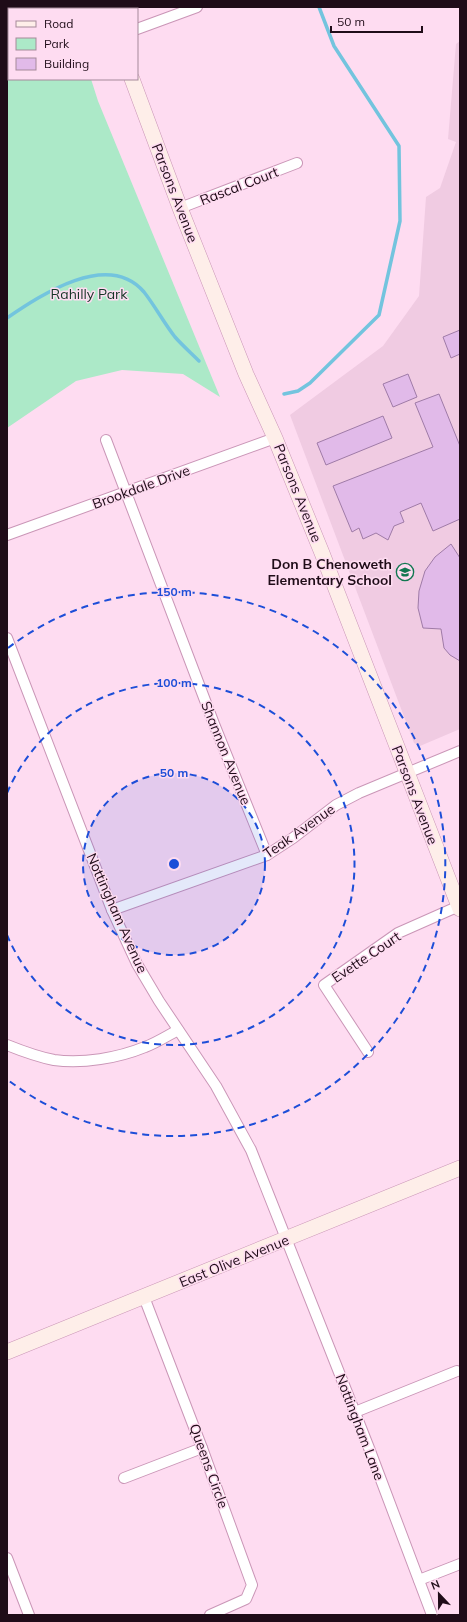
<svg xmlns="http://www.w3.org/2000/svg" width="467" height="1622" viewBox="0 0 467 1622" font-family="Mulish,sans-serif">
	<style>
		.built { fill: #f0cbe2 }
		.green { fill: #ace9c8 }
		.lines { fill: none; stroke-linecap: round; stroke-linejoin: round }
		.stream { stroke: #73c4de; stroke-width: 3.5 }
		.building { fill: #e1bae9; stroke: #9f7ba7 }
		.street-casing { stroke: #ca96b7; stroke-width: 12 }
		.secondary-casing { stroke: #ca96b7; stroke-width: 16 }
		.street { stroke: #fff; stroke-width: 10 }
		.secondary { stroke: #feeee9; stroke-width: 15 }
		.ring { fill: none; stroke: #1d4ed8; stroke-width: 2; stroke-dasharray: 7 5 }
		.labels { text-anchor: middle; stroke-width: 3; stroke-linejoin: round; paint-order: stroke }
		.street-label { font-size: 14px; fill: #1f0c18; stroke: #fedcf1 }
		.park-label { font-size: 14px; fill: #153526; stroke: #fedcf1 }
		.poi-label { font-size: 14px; font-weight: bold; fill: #1f0c18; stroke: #fedcf1; text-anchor: end }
		.centre { fill: #1d4ed8; stroke: #fedcf1; stroke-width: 2 }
		.ring-label { font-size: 12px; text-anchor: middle; font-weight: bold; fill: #1d4ed8; stroke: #fedcf1; stroke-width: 3; stroke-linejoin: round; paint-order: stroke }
	</style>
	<rect width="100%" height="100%" fill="#fedcf1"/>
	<path class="built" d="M460,41V729L420,746L414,743L290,415L383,346L419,296L426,197L440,188L456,142L448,139L456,44Z"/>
	<path class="green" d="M7,7H73L74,9H9V79H91L98,101L220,397L183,374L122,370L76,381L7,428Z"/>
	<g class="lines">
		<g class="stream">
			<path d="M7,318C41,295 108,250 144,292C155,306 164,323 175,337C182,345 191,353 199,361"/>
			<path d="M284,394L298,391L310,383L379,315L400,221L399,146L334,46L319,7"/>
		</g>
	</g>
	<g class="building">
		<path d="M460,330V354L451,358L443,337Z"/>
		<path d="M408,374L417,397L393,407L383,384Z"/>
		<path d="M439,394L460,446V519L433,531L421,503L400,512L404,522L394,526L388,540L376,533L363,539L359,528L352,532L333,486L433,447L415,403Z"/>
		<path d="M383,416L392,438L326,465L317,443Z"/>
		<path d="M451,544L460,558V661L450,655L444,648L441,629L423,628L418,608L419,591L425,571L435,557Z"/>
	</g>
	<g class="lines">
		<defs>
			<g id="street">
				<path d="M137,29L197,7"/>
				<path d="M180,208L297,163"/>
				<path d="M106,440L214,724L267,855"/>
				<path d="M7,535L275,438"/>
				<path d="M7,638L112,910L137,964L159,1001L216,1086L251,1150L369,1448L432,1615"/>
				<path d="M112,910L267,855L293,838L336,805L359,793L460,751"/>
				<path d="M7,1045C22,1051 38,1057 54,1060C83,1064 118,1058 145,1047C156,1043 167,1036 178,1030"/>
				<path d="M368,1052L324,985L398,933L459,906"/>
				<path d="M144,1297L202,1448L252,1585L246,1599L210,1615"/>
				<path d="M355,1412L457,1371"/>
				<path d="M124,1478L202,1448"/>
				<path d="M7,1558L29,1615"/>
				<path d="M419,1580L460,1564"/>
			</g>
			<g id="secondary">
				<path d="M105,7L106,9"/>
				<path d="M132,79L180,208L246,374L275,438L322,553L460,909"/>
				<path d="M7,1352L460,1168"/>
			</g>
		</defs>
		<use href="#street" class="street-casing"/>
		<use href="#secondary" class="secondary-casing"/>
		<use href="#street" class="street"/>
		<use href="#secondary" class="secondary"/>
	</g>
	<circle cx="174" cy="864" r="91" fill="#1d4ed8" fill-opacity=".12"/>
	<g class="ring">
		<circle cx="174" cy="864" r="91"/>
		<path d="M7 793A181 181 0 1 1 7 935"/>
		<path d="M8 648A272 272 0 1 1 8 1080"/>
	</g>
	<defs>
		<symbol id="school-ring" viewBox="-11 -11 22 22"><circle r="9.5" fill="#fedcf1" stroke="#107750" stroke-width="1.5"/><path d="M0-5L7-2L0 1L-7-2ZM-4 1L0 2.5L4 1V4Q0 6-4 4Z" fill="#107750"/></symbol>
	</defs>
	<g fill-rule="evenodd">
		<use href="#school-ring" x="395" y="562" width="20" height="20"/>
	</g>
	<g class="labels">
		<g class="street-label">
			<text transform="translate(239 186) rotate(-21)" y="5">Rascal Court</text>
			<text transform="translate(175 193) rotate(69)" y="5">Parsons Avenue</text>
			<text transform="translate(141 487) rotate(-20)" y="5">Brookdale Drive</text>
			<text transform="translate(298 493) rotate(68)" y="5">Parsons Avenue</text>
			<text transform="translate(226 753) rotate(68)" y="5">Shannon Avenue</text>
			<text transform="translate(415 795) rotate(69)" y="5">Parsons Avenue</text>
			<text transform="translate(299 831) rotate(-35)" y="5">Teak Avenue</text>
			<text transform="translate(117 913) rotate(66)" y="5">Nottingham Avenue</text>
			<text transform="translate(366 957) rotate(-34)" y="5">Evette Court</text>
			<text transform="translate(234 1261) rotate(-22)" y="5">East Olive Avenue</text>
			<text transform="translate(360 1427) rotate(69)" y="5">Nottingham Lane</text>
			<text transform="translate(209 1466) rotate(70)" y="5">Queens Circle</text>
		</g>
		<g class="park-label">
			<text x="89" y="299">Rahilly Park</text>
		</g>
		<g class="poi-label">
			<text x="392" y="569">Don B Chenoweth<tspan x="392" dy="16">Elementary School</tspan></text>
		</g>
	</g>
	<circle cx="174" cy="864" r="6" class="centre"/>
	<g class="ring-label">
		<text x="174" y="596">150 m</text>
		<text x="174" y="687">100 m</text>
		<text x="174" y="777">50 m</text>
	</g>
	<rect width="467" height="1622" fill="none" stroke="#1f0c18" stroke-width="16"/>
	<rect x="8" y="8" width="130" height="72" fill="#fedcf1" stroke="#a5899a"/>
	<rect x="16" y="21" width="20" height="6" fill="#feeee9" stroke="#a5899a"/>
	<text x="44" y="28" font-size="12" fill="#1f0c18">Road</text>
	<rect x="16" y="38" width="20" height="12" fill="#ace9c8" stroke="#a5899a"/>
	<text x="44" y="48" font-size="12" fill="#1f0c18">Park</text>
	<rect x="16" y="58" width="20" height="12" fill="#e1bae9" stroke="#a5899a"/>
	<text x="44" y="68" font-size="12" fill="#1f0c18">Building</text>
	<g transform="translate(439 1594) rotate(338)" stroke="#fedcf1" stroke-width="3" paint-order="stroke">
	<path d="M0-3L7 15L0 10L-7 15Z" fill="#1f0c18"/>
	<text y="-6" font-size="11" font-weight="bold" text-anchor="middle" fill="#1f0c18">N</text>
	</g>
	<path d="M331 26v6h91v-6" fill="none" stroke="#1f0c18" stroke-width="2"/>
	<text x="337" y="26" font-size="12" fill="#1f0c18" stroke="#fedcf1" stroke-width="3" paint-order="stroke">50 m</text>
</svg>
